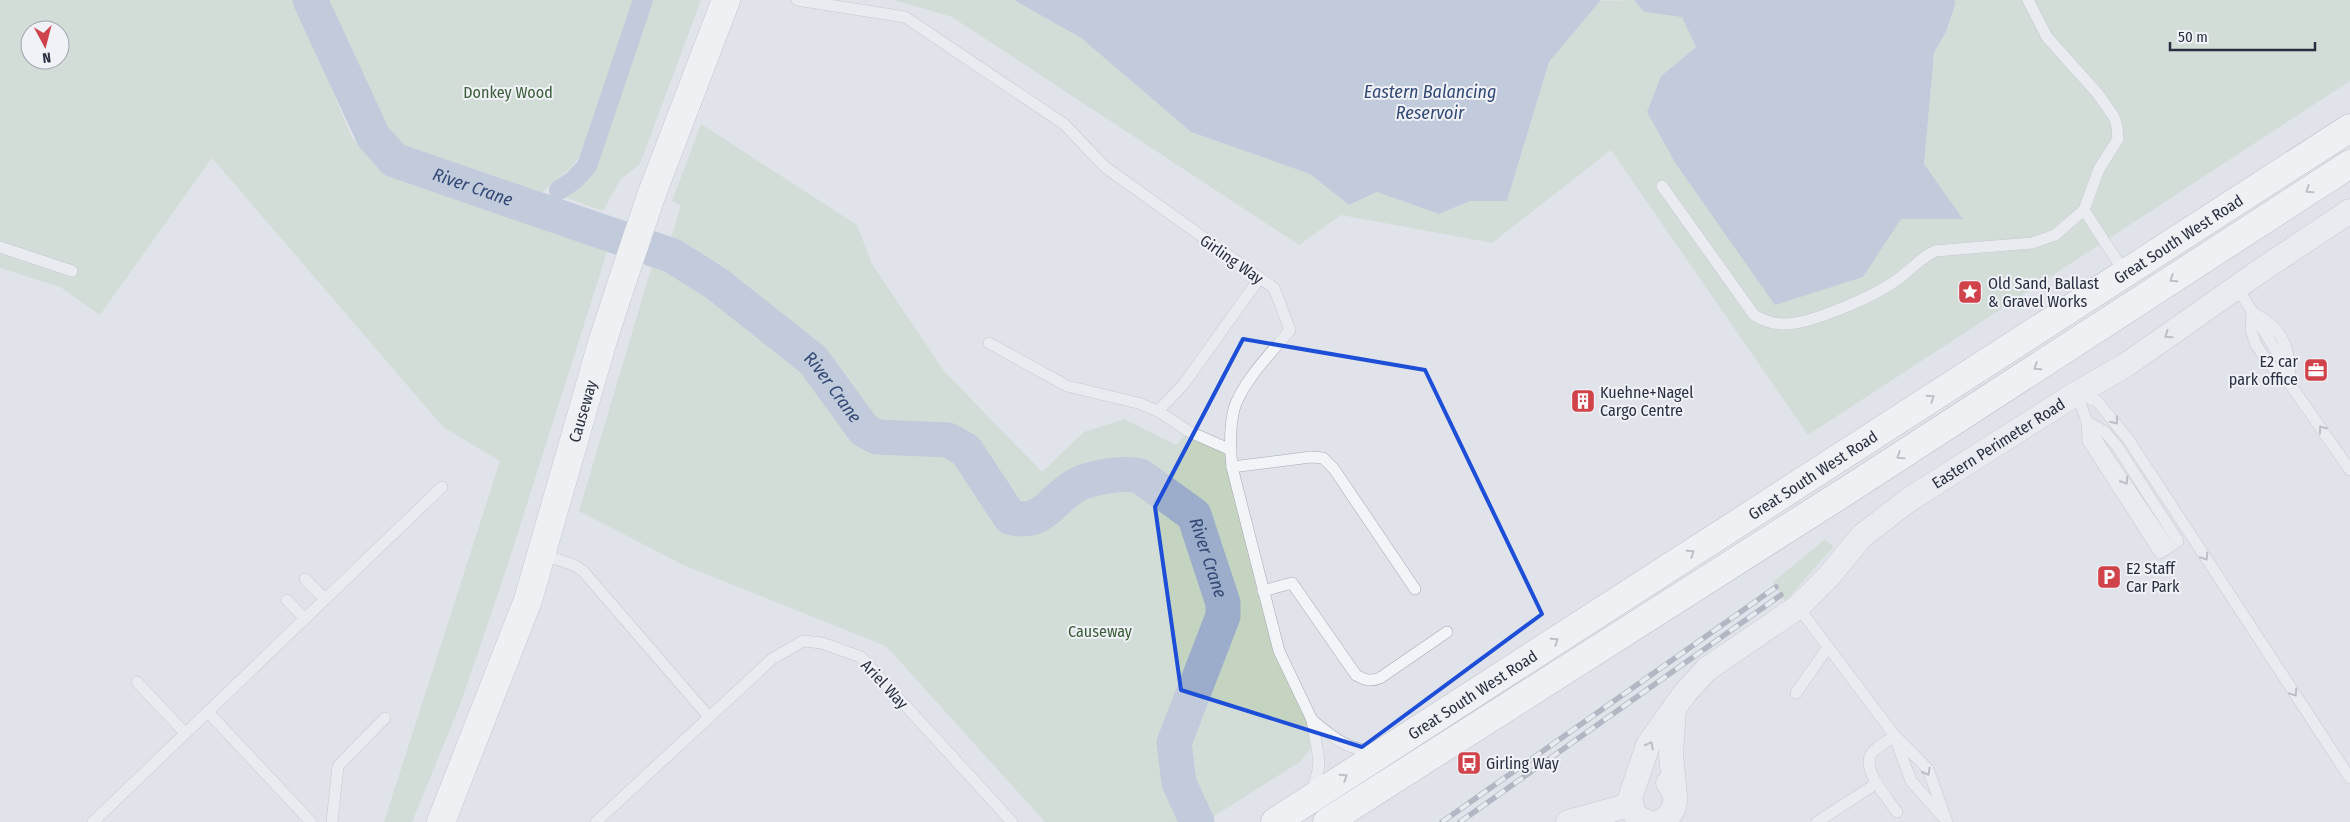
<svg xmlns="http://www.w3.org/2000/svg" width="2350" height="822" viewBox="0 0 2350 822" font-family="'Fira Sans Condensed',sans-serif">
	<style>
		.green { fill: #c4d4c1; fill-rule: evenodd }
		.water { fill: #9badca }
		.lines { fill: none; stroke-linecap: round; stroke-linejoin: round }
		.canal { stroke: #9badca; stroke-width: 20 }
		.river { stroke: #9badca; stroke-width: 35 }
		.service-casing { stroke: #a5a9b4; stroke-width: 12 }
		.minor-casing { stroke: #a5a9b4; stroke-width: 25 }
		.primary-casing { stroke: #9fa6b6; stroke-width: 29 }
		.trunk-casing { stroke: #878fa1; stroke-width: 29 }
		.service { stroke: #f3f4f8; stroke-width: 11 }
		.minor { stroke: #f3f4f8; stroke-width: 24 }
		.primary { stroke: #fff; stroke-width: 28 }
		.trunk { stroke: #fff; stroke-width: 28 }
		.rail-casing { stroke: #7a8194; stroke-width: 5.5 }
		.rail { stroke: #f0f2f7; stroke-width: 4; stroke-dasharray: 11; stroke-linecap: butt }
		.oneway { stroke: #9497a0 }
		.oneway2 { stroke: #8e929c }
		.marked { fill: none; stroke: #1d4ed8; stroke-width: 4; stroke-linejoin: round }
		.labels { text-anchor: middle; stroke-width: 4; stroke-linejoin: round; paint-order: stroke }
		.park-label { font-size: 16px; fill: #395d36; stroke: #f0f2f7 }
		.street-label { font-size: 16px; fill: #292f41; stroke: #f0f2f7 }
		.poi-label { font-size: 16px; fill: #292f41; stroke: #f0f2f7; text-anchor: start }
		.water-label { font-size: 18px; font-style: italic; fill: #324976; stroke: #f0f2f7 }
	</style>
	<rect width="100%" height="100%" fill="#e0e3ea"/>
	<g class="green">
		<path d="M0,0H295L352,138L384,167L608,249L506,570L460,705L412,822H384L500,461L443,427L212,158L100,315L60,287L0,268ZM30,30H60V60H30Z"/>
		<path d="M318,0H637L588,145L571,168L551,184L536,200L413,159L395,147L355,82Z"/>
		<path d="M646,0H701L640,164L620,180L603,211L564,197L592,169Z"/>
		<path d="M894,0H1014L1081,38L1191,132L1310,174L1349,205L1377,192L1439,214L1470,201H1507L1549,62L1598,1L1634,0L1644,12L1682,16L1696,47L1661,76L1863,277L1901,219L1924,164L1934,53L1946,32L1956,2L1954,0H2350V81L1808,435L1611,150L1492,243L1341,215L1299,245L952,17Z"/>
		<path d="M701,124L857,225L872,264L944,371L1042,472L1084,432L1124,419L1176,445L1188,431L1231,450L1263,591L1316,741L1301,761L1205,822H1045L886,646L683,565L579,511L654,259L664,261L681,205L672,201Z"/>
		<path d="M1824,540L1834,546L1785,602L1773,582Z"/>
	</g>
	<g class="water">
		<path d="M1014,0H1601L1549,62L1507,201H1470L1439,214L1377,192L1349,205L1310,174L1191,132L1081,38Z"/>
		<path d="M1634,0H1954L1956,2L1946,32L1934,53L1924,164L1963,219H1901L1863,277L1775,305L1676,164L1647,112L1661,76L1696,47L1682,17L1644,12Z"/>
	</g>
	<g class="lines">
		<g class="canal">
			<path d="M559,190L574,180L587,166L643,0"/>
			<path d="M532,206L542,203"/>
		</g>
		<path class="river" id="s1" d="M310,0L373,136L394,160L673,256L717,284L813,360L864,430L877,437L948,440L966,450L1010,517C1043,526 1050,501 1075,486C1089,477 1125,472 1140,476L1194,515L1223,603V616L1174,743L1179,783L1197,822"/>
		<defs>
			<g id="service">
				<path d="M797,0L905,17L1064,124L1105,167L1274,288L1290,330C1272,352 1242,382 1234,409C1230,426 1230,449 1232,467L1279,651L1312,720L1319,760L1318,771L1312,792"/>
				<path d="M2028,0L2047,37L2098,94L2114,117L2117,126L2118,139L2099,169L2084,210"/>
				<path d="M1662,186L1754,315C1764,321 1772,324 1784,324C1812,324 1875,296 1898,279C1911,270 1920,258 1935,251L2032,243L2055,235L2084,210L2125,273"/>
				<path d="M0,247L72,271"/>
				<path d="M2237,287L2280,357L2289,380"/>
				<path d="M2252,313L2251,330L2256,345L2269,364L2290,384L2350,470"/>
				<path d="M2253,313C2281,327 2289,344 2290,374"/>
				<path d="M989,343L1067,386L1138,403L1158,411L1188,431L1231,450"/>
				<path d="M2077,393L2087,422L2101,447L2169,547"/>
				<path d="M2079,394L2097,401L2128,439L2350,778"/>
				<path d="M1158,411L1183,385L1259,279"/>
				<path d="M2087,422L2104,431L2117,446L2178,541L2160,553L2088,441Z"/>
				<path d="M1232,467L1311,457L1323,458L1334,469L1415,589"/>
				<path d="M541,554L574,565L583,571L709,717"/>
				<path d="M305,579L325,599"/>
				<path d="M1263,591L1292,583L1356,675C1365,680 1370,682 1380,678L1447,632"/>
				<path d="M287,600L304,618"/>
				<path d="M1798,607L1895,736L1928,769L1947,822"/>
				<path d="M137,682L185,733"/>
				<path d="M1796,693L1828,647"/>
				<path d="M208,712L311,822"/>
				<path d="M1312,720C1330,735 1350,753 1376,750"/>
				<path d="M1895,736C1887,741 1877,746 1872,753C1860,768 1888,799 1897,812"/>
				<path d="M1896,740L1911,781L1943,817"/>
				<path d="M93,822L442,487"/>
				<path d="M332,822L338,766L385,718"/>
				<path d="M596,822L772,659L803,641L822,643L861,657L1012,822"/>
				<path d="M1817,822L1877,783"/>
			</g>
			<g id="minor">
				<path d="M1674,708L1671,754L1675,795"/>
				<path d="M1568,822L1630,805"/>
				<path id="s2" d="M1647,822L1637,817L1633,811L1630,798L1648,745L1685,693L1707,669L1798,607L1828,577L1862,536L1910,499L2077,393L2126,365L2260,271L2350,211"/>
				<path d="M1659,822C1676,815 1680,797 1668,783"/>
			</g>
			<g id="primary">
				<path id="s3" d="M441,822L528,600L603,340L621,285L651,196L726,0"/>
			</g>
			<g id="trunk">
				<path id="s4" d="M1275,822L2350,128"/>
				<path d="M1327,822L1854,486L2350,164"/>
			</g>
		</defs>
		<use href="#service" class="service-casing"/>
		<use href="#minor" class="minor-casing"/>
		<use href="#primary" class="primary-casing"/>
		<use href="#trunk" class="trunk-casing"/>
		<use href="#service" class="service"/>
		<use href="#minor" class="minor"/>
		<use href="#primary" class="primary"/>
		<use href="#trunk" class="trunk"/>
		<defs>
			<g id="rail">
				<path d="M1442,822L1776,587"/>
				<path d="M1460,822L1781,595"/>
			</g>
		</defs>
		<use href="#rail" class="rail-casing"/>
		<use href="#rail" class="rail"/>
	</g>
	<defs><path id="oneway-chevron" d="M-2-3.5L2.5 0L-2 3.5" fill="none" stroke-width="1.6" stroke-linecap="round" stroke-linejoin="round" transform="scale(1.25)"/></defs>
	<g class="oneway">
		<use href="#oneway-chevron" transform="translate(2309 190) rotate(147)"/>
		<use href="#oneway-chevron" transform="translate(2173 279) rotate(147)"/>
		<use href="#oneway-chevron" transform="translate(2037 367) rotate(147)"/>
		<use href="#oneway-chevron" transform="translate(1931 398) rotate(-33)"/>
		<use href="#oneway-chevron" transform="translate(1900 456) rotate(147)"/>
		<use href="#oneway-chevron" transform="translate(1691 553) rotate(-33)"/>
		<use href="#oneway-chevron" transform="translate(1555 641) rotate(-33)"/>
		<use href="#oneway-chevron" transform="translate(1344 777) rotate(-33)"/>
	</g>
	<g class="oneway2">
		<use href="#oneway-chevron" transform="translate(2168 335) rotate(145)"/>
		<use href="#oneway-chevron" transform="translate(2115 421) rotate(52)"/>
		<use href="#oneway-chevron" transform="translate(2322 429) rotate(-125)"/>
		<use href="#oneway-chevron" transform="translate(2125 481) rotate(57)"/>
		<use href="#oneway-chevron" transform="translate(2205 557) rotate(57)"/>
		<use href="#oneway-chevron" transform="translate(2294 693) rotate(57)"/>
		<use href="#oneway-chevron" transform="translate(1650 745) rotate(-63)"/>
		<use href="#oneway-chevron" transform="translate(1927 772) rotate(60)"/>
	</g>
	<path d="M0 0H2350V822H0ZM1243,339L1425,370L1542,614L1362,747L1181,690L1155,507Z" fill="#e0e3ea" fill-opacity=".55" fill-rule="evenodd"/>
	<path class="marked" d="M1243,339L1425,370L1542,614L1362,747L1181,690L1155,507Z"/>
	<defs>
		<symbol id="sight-square" viewBox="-11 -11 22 22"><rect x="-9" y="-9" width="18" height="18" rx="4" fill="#d1434a" stroke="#f0f2f7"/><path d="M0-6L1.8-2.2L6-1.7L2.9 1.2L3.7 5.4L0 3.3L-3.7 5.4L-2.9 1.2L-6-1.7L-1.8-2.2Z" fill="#fff"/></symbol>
		<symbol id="office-square" viewBox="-11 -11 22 22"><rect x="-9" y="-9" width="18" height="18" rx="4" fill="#d1434a" stroke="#f0f2f7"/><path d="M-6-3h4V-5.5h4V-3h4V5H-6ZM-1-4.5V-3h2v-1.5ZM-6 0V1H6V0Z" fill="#fff"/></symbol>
		<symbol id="building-square" viewBox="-11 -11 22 22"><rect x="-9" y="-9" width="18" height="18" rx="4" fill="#d1434a" stroke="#f0f2f7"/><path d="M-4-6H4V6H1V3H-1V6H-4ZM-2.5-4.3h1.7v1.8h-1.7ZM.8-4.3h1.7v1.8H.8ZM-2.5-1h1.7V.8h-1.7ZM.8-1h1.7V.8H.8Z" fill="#fff"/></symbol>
		<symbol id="parking-square" viewBox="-11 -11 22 22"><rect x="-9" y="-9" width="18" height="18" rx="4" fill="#d1434a" stroke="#f0f2f7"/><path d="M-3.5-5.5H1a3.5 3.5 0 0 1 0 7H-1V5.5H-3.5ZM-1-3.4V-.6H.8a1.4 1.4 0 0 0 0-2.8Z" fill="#fff"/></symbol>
		<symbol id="bus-square" viewBox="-11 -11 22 22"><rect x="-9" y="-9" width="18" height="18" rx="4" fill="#d1434a" stroke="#f0f2f7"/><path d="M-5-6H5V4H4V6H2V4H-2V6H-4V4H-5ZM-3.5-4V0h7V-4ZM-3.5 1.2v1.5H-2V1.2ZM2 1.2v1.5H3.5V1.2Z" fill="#fff"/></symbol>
	</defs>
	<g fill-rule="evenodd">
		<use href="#sight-square" x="1956" y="278" width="28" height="28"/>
		<use href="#office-square" x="2302" y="356" width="28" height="28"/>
		<use href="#building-square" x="1569" y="387" width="28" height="28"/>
		<use href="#parking-square" x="2095" y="563" width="28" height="28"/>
		<use href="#bus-square" x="1455" y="749" width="28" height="28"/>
	</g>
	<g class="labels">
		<g class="park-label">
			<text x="508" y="98">Donkey Wood</text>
			<text x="1100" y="637">Causeway</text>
		</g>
		<g class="street-label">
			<text dy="6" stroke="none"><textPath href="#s4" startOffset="1075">Great South West Road</textPath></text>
			<text transform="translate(1232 259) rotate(35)" y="6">Girling Way</text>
			<text dy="6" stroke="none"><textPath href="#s3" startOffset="435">Causeway</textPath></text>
			<text dy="6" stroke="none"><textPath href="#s2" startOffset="555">Eastern Perimeter Road</textPath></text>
			<text dy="6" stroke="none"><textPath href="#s4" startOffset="640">Great South West Road</textPath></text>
			<text transform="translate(885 684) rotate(47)" y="6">Ariel Way</text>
			<text dy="6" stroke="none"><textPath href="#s4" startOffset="235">Great South West Road</textPath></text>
		</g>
		<g class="poi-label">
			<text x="1988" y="289">Old Sand, Ballast<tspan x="1988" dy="18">&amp; Gravel Works</tspan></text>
			<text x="2298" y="367" text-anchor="end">E2 car<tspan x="2298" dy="18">park office</tspan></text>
			<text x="1600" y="398">Kuehne+Nagel<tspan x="1600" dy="18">Cargo Centre</tspan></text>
			<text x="2126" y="574">E2 Staff<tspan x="2126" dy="18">Car Park</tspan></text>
			<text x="1486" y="769">Girling Way</text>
		</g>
		<g class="water-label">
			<text x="1430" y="98">Eastern Balancing<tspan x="1430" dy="21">Reservoir</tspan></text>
			<text dy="6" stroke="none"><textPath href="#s1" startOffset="265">River Crane</textPath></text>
			<text dy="6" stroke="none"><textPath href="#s1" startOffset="685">River Crane</textPath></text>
			<text dy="6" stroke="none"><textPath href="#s1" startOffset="1179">River Crane</textPath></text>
		</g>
	</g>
	<g transform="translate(45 45) rotate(173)"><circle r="24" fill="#f0f2f7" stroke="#a0a4ae"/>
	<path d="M0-4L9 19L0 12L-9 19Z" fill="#d1434a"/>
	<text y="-8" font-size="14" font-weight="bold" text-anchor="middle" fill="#292f41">N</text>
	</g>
	<path d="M2170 42v8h145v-8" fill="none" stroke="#292f41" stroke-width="2.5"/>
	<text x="2178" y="42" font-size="15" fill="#292f41" stroke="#f0f2f7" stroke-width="4" paint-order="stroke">50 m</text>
</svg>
